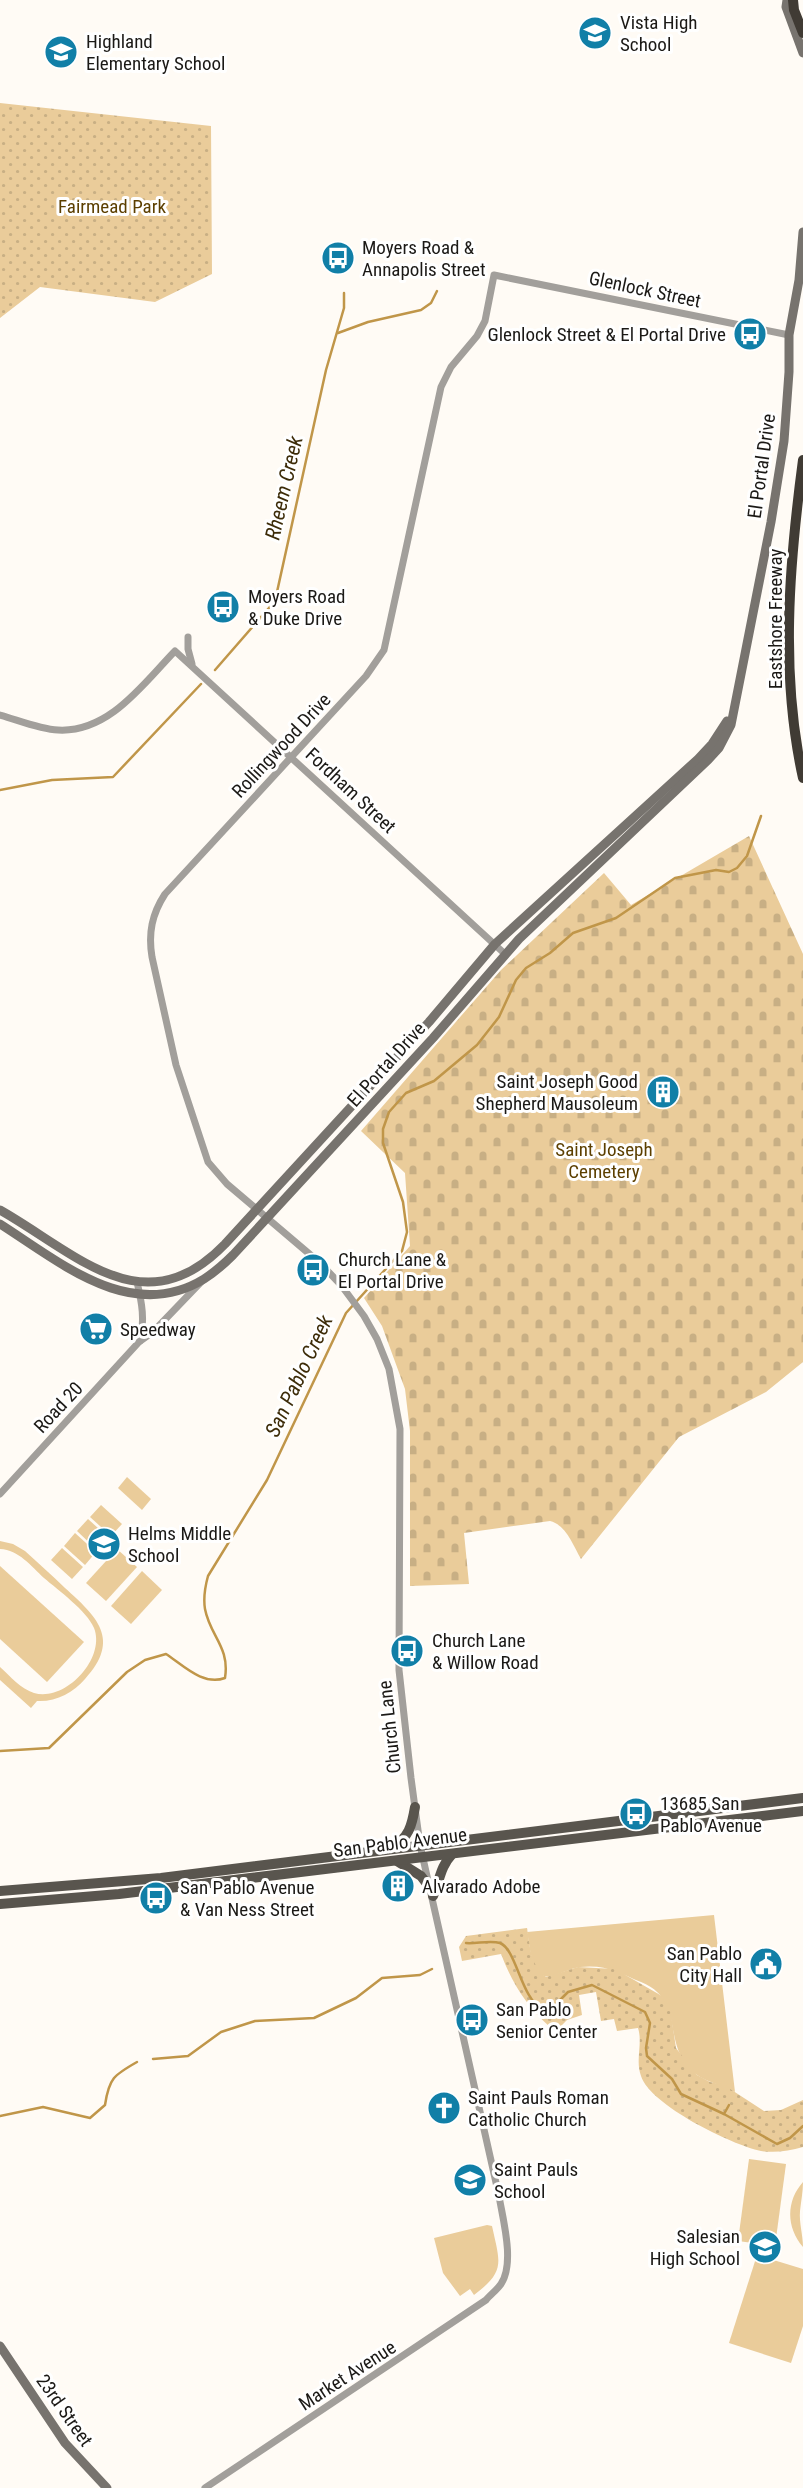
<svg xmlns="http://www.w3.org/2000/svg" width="803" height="2488" viewBox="0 0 803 2488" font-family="'Roboto Condensed',sans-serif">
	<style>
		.grass { fill: #eacc9a }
		.cemetery { fill: url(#cemetery-stones) }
		.park { fill: url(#park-dots) }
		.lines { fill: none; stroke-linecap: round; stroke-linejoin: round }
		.stream { stroke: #c09649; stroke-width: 2.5 }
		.tertiary { stroke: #a29f9b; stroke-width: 7 }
		.secondary { stroke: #77736e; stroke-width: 9 }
		.primary { stroke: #59554e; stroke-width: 10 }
		.motorway { stroke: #403b34; stroke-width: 10 }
		.labels { text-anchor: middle; stroke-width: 6; stroke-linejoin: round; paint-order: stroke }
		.poi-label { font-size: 19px; fill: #1b1916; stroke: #fff; text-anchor: start }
		.park-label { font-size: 19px; fill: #5c3f00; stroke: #fff }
		.street-label { font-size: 19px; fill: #1b1916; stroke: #fff }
		.water-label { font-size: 21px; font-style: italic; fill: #3d2c09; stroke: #fff }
	</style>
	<defs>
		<pattern id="cemetery-stones" width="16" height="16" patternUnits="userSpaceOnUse" patternTransform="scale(1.75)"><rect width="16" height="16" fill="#eacc9a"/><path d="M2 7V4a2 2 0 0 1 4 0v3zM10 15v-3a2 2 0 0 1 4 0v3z" fill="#c8af84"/></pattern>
		<pattern id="park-dots" width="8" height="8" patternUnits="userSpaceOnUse" patternTransform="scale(1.75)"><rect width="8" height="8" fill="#eacc9a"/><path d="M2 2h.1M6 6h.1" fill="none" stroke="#c8af84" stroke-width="1.8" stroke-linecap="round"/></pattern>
	</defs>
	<rect width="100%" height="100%" fill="#fffbf5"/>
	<g class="grass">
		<path d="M127,1477L151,1499L142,1510L118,1488Z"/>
		<path d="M101,1505L122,1524L111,1536L90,1517Z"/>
		<path d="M88,1519L109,1538L98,1551L77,1531Z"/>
		<path d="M75,1533L96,1552L85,1565L64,1546Z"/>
		<path d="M0,1541L13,1544L25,1551C38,1563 52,1575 65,1588C96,1616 122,1639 85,1679C73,1693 56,1702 37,1701L31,1708L0,1680V1667C10,1676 21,1689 34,1693C66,1702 106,1658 94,1628C87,1611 58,1590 44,1578C31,1566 19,1550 0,1549Z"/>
		<path d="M62,1548L83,1567L72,1579L51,1560Z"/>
		<path d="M117,1549L137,1567L106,1601L86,1583Z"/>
		<path d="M0,1566L84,1642L47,1682L0,1639Z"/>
		<path d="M142,1571L162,1590L131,1624L111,1606Z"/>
		<path d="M714,1915L735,2092C719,2083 701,2082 688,2067C663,2037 684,2000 641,1982C619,1973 606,1964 580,1967C570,1968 551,1979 544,1976C530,1969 530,1945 527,1932Z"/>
		<path d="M749,2159L786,2164L775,2246L738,2241Z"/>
		<path d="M803,2182C803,2192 801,2201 800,2211C799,2223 803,2235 803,2247C786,2227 786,2201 803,2182Z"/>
		<path d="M487,2225L492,2226C500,2263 506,2271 474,2295L470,2289L460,2296L443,2273L434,2238Z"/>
		<path d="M757,2255L803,2269V2326L791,2363L729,2343Z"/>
	</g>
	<path class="cemetery" d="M749,836L803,954V1362L766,1392L679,1437L581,1559C573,1545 566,1525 550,1521L464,1533L469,1584L410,1586V1431L405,1389L382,1326L364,1298L410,1246L405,1173L361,1131L501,970L604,873L631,905Z"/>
	<g class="park">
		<path d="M0,103L211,126L212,274L155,302L40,287L0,318Z"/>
		<path d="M527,1928C530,1946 530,1965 546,1977L578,1967L615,1969L662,1996L670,2008L676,2048L697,2075L710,2082L724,2085L764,2111L781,2110L803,2100V2147C789,2151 775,2153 761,2151C732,2145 650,2105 641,2076C635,2060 643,2043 638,2028L617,2031L614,2019L601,2021L596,1992L579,1995L582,2015L567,2020L560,2027H550C527,2007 512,1983 501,1954L462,1961L459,1947L466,1936Z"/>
	</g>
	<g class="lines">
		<g class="stream">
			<path d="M338,333L368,322L421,310L431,303L437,291"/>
			<path d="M215,670L275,601L326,370L344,308V293"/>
			<path d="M0,790L52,780L113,777L201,684"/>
			<path d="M0,1751L49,1748L127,1672L145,1660L166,1654C184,1666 203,1686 225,1678C230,1647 210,1636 205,1609C203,1597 205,1587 208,1576L267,1480L346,1313L402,1251L407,1232L403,1202L383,1143V1129L389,1112L406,1093L434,1081L477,1045L499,1017L516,980L526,968L550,953L573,933L616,918L675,878L716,870L729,872L737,868L747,856L761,816"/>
			<path d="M466,1943C476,1944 490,1940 500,1943C517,1950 520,1997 544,2012L550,2010L568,1992L592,1985L645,2012L650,2023L646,2048L647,2056L672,2079L681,2094L724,2114L777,2144L790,2138L803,2126"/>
			<path d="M153,2059L188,2056L221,2032L255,2021L314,2018L356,1998L382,1978L420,1975L432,1969"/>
			<path d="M724,2114L729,2105"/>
			<path d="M0,2116L43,2107L90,2118L105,2105C109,2078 114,2075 137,2062"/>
		</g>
		<g class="tertiary">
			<path d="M188,637V649L192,664"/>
			<path d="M0,715C18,720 39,729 58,730C109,733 143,684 175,651L505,954"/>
			<path d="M137,1282C142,1303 145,1320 140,1341"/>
			<path d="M0,1494L139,1342L153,1332L202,1281"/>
			<path d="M205,2488L486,2300C490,2295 497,2290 501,2284C515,2263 503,2220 499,2196L420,1845L411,1778L399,1670L400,1429L389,1369L377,1339L364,1316L341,1285L320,1263L227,1184L208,1162L176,1065L152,957C148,933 152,914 165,894L366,676L384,650L441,387L451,367L477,336L485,321L494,275L789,335"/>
		</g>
		<g class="secondary">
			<path d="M787,0L786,7L803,53"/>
			<path d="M0,1210C76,1253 144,1328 225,1244L429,1022L495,944L698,759L712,744L727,721"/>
			<path d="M0,1224C60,1262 131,1324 204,1279C215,1272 224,1264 233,1255L433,1038L519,939L708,760L719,748L731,725L771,522L784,441L789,372V335L799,280L803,232"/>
			<path d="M0,2346L65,2443L107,2488"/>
		</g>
		<g class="primary">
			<path d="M392,1847C409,1838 412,1825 415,1807"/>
			<path d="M397,1861L421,1876L431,1889"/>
			<path d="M0,1891L161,1878L803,1798"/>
			<path d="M433,1896C440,1880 440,1867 452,1854"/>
			<path d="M0,1904L119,1894L803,1811"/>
		</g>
		<g class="motorway">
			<path d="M793,0L794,10L803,33"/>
			<path d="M803,460C789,565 780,674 803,778"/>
		</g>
	</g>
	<defs>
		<symbol id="school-disc" viewBox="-11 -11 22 22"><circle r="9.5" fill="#117fa7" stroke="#fff"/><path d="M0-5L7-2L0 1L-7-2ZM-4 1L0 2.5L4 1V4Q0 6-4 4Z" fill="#fff"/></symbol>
		<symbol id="bus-disc" viewBox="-11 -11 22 22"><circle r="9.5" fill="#117fa7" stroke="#fff"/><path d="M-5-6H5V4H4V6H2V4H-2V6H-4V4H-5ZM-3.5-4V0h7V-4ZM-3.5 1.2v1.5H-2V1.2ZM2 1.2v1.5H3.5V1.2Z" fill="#fff"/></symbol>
		<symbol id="building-disc" viewBox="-11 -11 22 22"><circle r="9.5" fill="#117fa7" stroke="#fff"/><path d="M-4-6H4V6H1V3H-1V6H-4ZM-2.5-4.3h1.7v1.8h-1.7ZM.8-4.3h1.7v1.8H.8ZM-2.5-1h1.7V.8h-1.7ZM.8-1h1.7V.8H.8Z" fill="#fff"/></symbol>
		<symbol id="supermarket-disc" viewBox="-11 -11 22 22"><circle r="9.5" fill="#117fa7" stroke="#fff"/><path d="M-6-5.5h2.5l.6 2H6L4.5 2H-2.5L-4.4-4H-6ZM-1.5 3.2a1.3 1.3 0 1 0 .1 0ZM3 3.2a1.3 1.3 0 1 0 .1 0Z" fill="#fff"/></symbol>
		<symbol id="civic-disc" viewBox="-11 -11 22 22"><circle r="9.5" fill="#117fa7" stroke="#fff"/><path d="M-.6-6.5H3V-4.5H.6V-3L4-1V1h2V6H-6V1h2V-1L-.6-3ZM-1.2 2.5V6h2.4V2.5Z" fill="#fff"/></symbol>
		<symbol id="church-disc" viewBox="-11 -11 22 22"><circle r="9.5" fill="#117fa7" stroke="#fff"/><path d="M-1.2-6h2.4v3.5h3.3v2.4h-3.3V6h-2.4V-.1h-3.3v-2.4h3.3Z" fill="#fff"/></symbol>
	</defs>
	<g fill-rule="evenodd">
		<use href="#school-disc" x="576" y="14" width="38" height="38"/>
		<use href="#school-disc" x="42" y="33" width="38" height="38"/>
		<use href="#bus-disc" x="319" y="239" width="38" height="38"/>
		<use href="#bus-disc" x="731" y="315" width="38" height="38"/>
		<use href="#bus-disc" x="204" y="588" width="38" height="38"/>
		<use href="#building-disc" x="644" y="1073" width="38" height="38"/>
		<use href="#bus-disc" x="294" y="1251" width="38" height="38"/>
		<use href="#supermarket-disc" x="77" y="1310" width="38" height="38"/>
		<use href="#school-disc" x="85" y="1525" width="38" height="38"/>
		<use href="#bus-disc" x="388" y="1632" width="38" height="38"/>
		<use href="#bus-disc" x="617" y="1795" width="38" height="38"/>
		<use href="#building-disc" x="379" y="1867" width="38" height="38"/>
		<use href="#bus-disc" x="137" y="1879" width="38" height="38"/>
		<use href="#civic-disc" x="747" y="1945" width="38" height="38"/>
		<use href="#bus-disc" x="453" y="2001" width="38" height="38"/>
		<use href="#church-disc" x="425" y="2089" width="38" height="38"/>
		<use href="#school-disc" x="451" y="2161" width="38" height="38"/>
		<use href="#school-disc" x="746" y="2228" width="38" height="38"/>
	</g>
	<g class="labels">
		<g class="poi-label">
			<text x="620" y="29">Vista High<tspan x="620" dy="22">School</tspan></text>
			<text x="86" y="48">Highland<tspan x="86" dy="22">Elementary School</tspan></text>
			<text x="362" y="254">Moyers Road &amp;<tspan x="362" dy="22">Annapolis Street</tspan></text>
			<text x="726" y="341" text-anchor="end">Glenlock Street &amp; El Portal Drive</text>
			<text x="248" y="603">Moyers Road<tspan x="248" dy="22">&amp; Duke Drive</tspan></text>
			<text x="638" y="1088" text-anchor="end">Saint Joseph Good<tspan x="638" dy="22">Shepherd Mausoleum</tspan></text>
			<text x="338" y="1266">Church Lane &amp;<tspan x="338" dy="22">El Portal Drive</tspan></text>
			<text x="120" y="1336">Speedway</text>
			<text x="128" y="1540">Helms Middle<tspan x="128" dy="22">School</tspan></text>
			<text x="432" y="1647">Church Lane<tspan x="432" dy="22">&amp; Willow Road</tspan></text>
			<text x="660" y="1810">13685 San<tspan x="660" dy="22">Pablo Avenue</tspan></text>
			<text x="422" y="1893">Alvarado Adobe</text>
			<text x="180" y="1894">San Pablo Avenue<tspan x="180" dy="22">&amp; Van Ness Street</tspan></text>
			<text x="742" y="1960" text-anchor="end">San Pablo<tspan x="742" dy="22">City Hall</tspan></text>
			<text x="496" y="2016">San Pablo<tspan x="496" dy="22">Senior Center</tspan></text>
			<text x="468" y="2104">Saint Pauls Roman<tspan x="468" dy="22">Catholic Church</tspan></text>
			<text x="494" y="2176">Saint Pauls<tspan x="494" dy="22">School</tspan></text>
			<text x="740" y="2243" text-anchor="end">Salesian<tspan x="740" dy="22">High School</tspan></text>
		</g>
		<g class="park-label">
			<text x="112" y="213">Fairmead Park</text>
			<text x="604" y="1156">Saint Joseph<tspan x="604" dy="22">Cemetery</tspan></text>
		</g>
		<g class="street-label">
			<text transform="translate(645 289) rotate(12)" y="7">Glenlock Street</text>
			<text transform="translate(761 466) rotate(-82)" y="7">El Portal Drive</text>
			<text transform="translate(775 619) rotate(-90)" y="7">Eastshore Freeway</text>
			<text transform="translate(281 745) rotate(-47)" y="7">Rollingwood Drive</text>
			<text transform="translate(351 790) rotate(43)" y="7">Fordham Street</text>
			<text transform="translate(386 1064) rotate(-48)" y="7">El Portal Drive</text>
			<text transform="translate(58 1407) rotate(-47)" y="7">Road 20</text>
			<text transform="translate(389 1727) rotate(-96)" y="7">Church Lane</text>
			<text transform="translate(400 1842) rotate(-7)" y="7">San Pablo Avenue</text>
			<text transform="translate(347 2375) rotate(-33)" y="7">Market Avenue</text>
			<text transform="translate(65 2410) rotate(55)" y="7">23rd Street</text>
		</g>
		<g class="water-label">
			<text transform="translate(284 488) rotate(-77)" y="7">Rheem Creek</text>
			<text transform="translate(299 1376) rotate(-65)" y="7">San Pablo Creek</text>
		</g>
	</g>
</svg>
